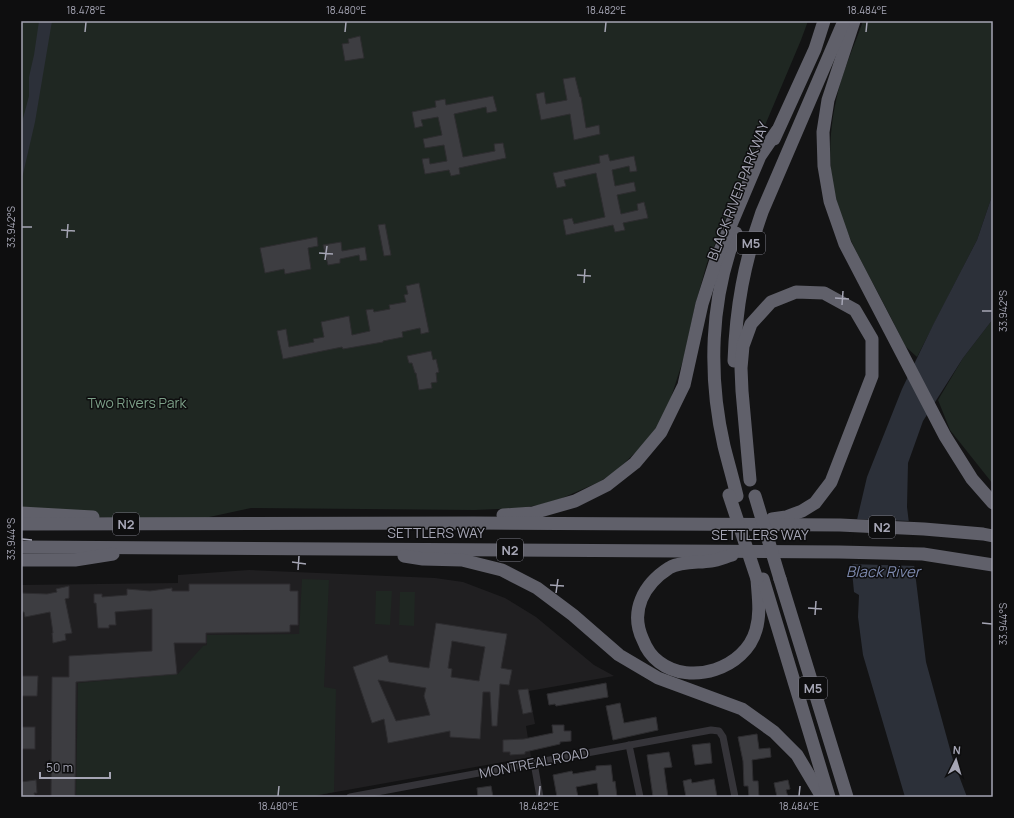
<svg xmlns="http://www.w3.org/2000/svg" width="1014" height="818" viewBox="0 0 1014 818" font-family="Manrope,sans-serif">
	<style>
		.built { fill: #201f21 }
		.green { fill: #1f2722 }
		.water { fill: #2c3039 }
		.pier { fill: #131314 }
		.building { fill: #3d3d41; stroke: #2e2d30; fill-rule: evenodd }
		.lines { fill: none; stroke-linecap: round; stroke-linejoin: round }
		.street { stroke: #353439; stroke-width: 7 }
		.highway { stroke: #60606a; stroke-width: 13 }
		.highway-bridge { stroke: #60606a; stroke-width: 13 }
		.ticks { fill: none; stroke: #a5a5b4; stroke-width: 1.5 }
		.labels { text-anchor: middle; stroke-width: 3; stroke-linejoin: round; paint-order: stroke }
		.shield { fill: #0e0e0f; stroke: #787882; stroke-width: 1 }
		.shield-label { font-size: 13px; font-weight: bold; fill: #a5a5b4 }
		.street-label { font-size: 14px; fill: #a5a5b4; stroke: #0e0e0f }
		.park-label { font-size: 14px; fill: #7c9f88; stroke: #0e0e0f }
		.water-label { font-size: 15px; font-style: italic; fill: #7d89ae; stroke: #0e0e0f }
		.neatline { fill: none; stroke: #a5a5b4; stroke-width: 1.5 }
		.ticks-label { font-size: 10px; text-anchor: middle; fill: #a5a5b4 }
	</style>
	<rect width="100%" height="100%" fill="#131314"/>
	<path class="built" d="M249,570L435,578L463,582L505,598L536,617L594,665L614,676L529,691L535,724L526,726L531,757L308,797H21V585L178,583V575Z"/>
	<g class="green">
		<path d="M21,21H808L801,40L707,263L695,306L684,357L668,407L660,423L640,448L615,472L599,482L560,499L539,505L519,508L474,510L251,508L177,524L78,515L21,513Z"/>
		<path d="M863,21H993V193L977,240L917,357L905,346C896,327 886,308 876,289C856,252 835,214 831,171C829,149 831,123 836,101C841,74 854,47 863,21Z"/>
		<path d="M993,319V484L950,430L938,400L963,358Z"/>
		<path d="M302,579L329,580L324,687L336,689L334,792L308,797H76L78,683L178,674L203,646L207,645V635L299,634Z"/>
		<path d="M376,591H392L390,625L375,624Z"/>
		<path d="M400,592H415L414,626L399,625Z"/>
	</g>
	<g class="water">
		<path d="M39,21H52L35,122L23,174L21,179V126L29,96V77L34,55Z"/>
		<path d="M993,193V319L963,358L923,421L908,463L907,507L926,662L953,760L967,797H905L863,655L858,617L859,595L854,592L852,571L856,524L867,477L902,389L933,325L977,240Z"/>
	</g>
	<path class="pier" d="M855,519L910,521L916,566L850,564Z"/>
	<g class="building">
		<path d="M360,36L364,58L345,61L342,44L349,43L348,39Z"/>
		<path d="M575,77L580,97H581L586,128L599,125L600,134L574,140L570,114L541,120L536,94L544,92L546,104L567,100L563,79Z"/>
		<path d="M493,96L497,111L487,113L486,107L454,114L463,157L495,151L494,144L503,143L506,158L459,168L460,174L451,176L449,170L425,174L422,159L429,158L430,164L447,161L444,145L425,148L423,139L442,135L438,117L421,120L423,126L415,128L412,112L436,107L435,101L445,99L446,105Z"/>
		<path d="M608,154L610,161L634,156L637,171L630,172L629,166L612,170L615,186L634,182L636,191L617,195L621,214L638,210L637,204L644,202L648,218L623,223L625,230L615,232L613,225L566,235L563,220L572,218L574,224L605,217L596,173L564,180L566,186L557,188L553,173L600,163L599,156Z"/>
		<path d="M385,224L391,255L384,256L378,225Z"/>
		<path d="M317,237L318,246L308,248L311,269L285,274L284,269L265,273L260,248Z"/>
		<path d="M341,242L342,251L365,247L367,260L360,261L359,255L340,259V263L328,265L323,245Z"/>
		<path d="M419,283L429,332L421,334L420,328L402,332L403,337L383,341V342L343,349L342,347L283,359L277,331L286,329L289,347L314,342L313,339L324,337L321,322L349,316L352,335L370,331L366,310L373,309L374,312L390,309L389,305L406,302L404,295L408,294L406,286Z"/>
		<path d="M431,351L433,360L436,359L439,372L436,373L437,382L431,383L432,388L419,390L416,373H415L412,363H409L407,356Z"/>
		<path d="M189,584H290V591H298V625H290V632L206,633V643H174L177,674L76,682L75,797H51L52,677H69V656L152,651V609L115,612L116,625H109V628H98L96,603H94V594H102V597L127,595V589L150,591L172,588V591H189Z"/>
		<path d="M69,586V598L65,599L72,633L65,634L66,640L53,643L52,633H53L50,612L25,617L24,612H21V593L47,594L57,592L56,589Z"/>
		<path d="M436,623L507,634L501,668L512,670L509,685L500,684L497,726H492L490,692H483L480,739L450,737V731L388,743L384,719L372,723L353,667L387,655L389,662L429,668ZM452,641L485,647L479,681L451,677L452,669L448,668ZM378,680L426,688L424,696L430,715L396,721Z"/>
		<path d="M21,676H38L37,696H21Z"/>
		<path d="M606,683L608,697L556,706L555,704L549,705L547,694Z"/>
		<path d="M528,689L532,712L523,714L518,690Z"/>
		<path d="M620,703L624,723L656,717L658,730L613,740L606,706Z"/>
		<path d="M552,725H564V731H571V741L560,742V744L525,752V754L510,755V752H503V740L524,739L553,733Z"/>
		<rect x="21" y="727" width="14" height="22"/>
		<path d="M757,734L759,749L770,748L771,757L752,760L753,781H758L759,797H749L748,786H744L743,761L738,737Z"/>
		<path d="M710,743L712,763L695,765L692,745Z"/>
		<path d="M669,752L672,767L664,768L668,797H653L647,755Z"/>
		<path d="M611,765L613,782L615,781L617,797H599L597,783L576,787L578,797H557L553,775L572,771L573,774L596,770V766Z"/>
		<path d="M691,779L692,783L714,779L717,797H686L683,781Z"/>
		<path d="M36,780L37,793H34L35,797H21V782Z"/>
		<path d="M788,780L790,789L786,790L788,797H777L774,783Z"/>
		<path d="M491,786L493,797H478L477,788Z"/>
	</g>
	<g class="lines">
		<g class="street">
			<path d="M629,745L640,797"/>
			<path d="M534,763L540,797"/>
			<path d="M350,797L711,730L719,731L723,737L735,797"/>
		</g>
		<g class="highway">
			<path d="M854,21L828,100L823,132L824,166L830,201L845,244L945,436L972,479L993,503"/>
			<path d="M774,139L815,49L824,21"/>
			<path d="M736,233C710,300 708,376 724,446C728,462 733,479 737,496"/>
			<path d="M734,361C736,307 744,263 762,212L844,21"/>
			<path d="M750,480L742,391L741,368L743,346L751,324L771,302L796,292L824,293L855,310L872,339V376L831,482L815,503L802,511L786,517L772,519"/>
			<path d="M21,513L93,517"/>
			<path d="M503,515L533,513L575,501L607,485L635,463L661,432L684,385L702,304L716,260L760,156L777,131"/>
			<path d="M21,524L474,523L840,525L924,529L983,534L993,536"/>
			<path d="M21,547L839,552L923,554L993,565"/>
			<path d="M732,555C725,557 718,560 711,561C698,563 681,561 669,568C644,584 629,611 643,640C646,648 651,656 659,662C690,686 745,669 756,630C761,613 758,596 757,579"/>
			<path d="M404,556L423,559L462,560L502,570L537,588L573,615L619,655L658,678L742,709L774,732L797,755L822,797"/>
			<path d="M21,560H75L113,554"/>
			<path d="M763,579L829,797"/>
			<path d="M780,579L847,797"/>
		</g>
		<g class="highway-bridge">
			<path d="M729,495L757,579"/>
			<path d="M755,496L780,579"/>
		</g>
	</g>
	<path class="ticks" d="M85,32L86,22M345,32L346,22M605,32L606,22M866,32L867,22M22,227H32M61,230L75,231M67,238L68,224M319,253L333,254M325,260L327,246M577,275L591,276M584,283L585,269M835,298L849,299M842,305L843,291M982,311H992M22,539L32,540M292,562L306,564M298,570L299,556M550,585L564,586M556,593L558,579M808,608L822,609M815,615L816,601M982,623L992,624M278,796L279,786M539,796L540,786M799,796L800,786"/>
	<g class="labels">
		<g class="shield">
			<rect x="737" y="232" width="28" height="22" rx="3"/>
			<rect x="113" y="513" width="26" height="22" rx="3"/>
			<rect x="869" y="516" width="26" height="22" rx="3"/>
			<rect x="497" y="539" width="26" height="22" rx="3"/>
			<rect x="799" y="677" width="28" height="22" rx="3"/>
		</g>
		<g class="shield-label">
			<text x="751" y="248">M5</text>
			<text x="126" y="529">N2</text>
			<text x="882" y="532">N2</text>
			<text x="510" y="555">N2</text>
			<text x="813" y="693">M5</text>
		</g>
		<g class="street-label">
			<text transform="translate(738 191) rotate(-69)" y="5">BLACK RIVER PARKWAY</text>
			<text x="436" y="538">SETTLERS WAY</text>
			<text x="760" y="540">SETTLERS WAY</text>
			<text transform="translate(534 763) rotate(-11)" y="5">MONTREAL ROAD</text>
		</g>
		<g class="park-label">
			<text x="137" y="408">Two Rivers Park</text>
		</g>
		<g class="water-label">
			<text x="883" y="577">Black River</text>
		</g>
	</g>
	<rect width="1014" height="818" fill="none" stroke="#0e0e0f" stroke-width="44"/>
	<g transform="translate(956 760) rotate(5)" stroke="#0e0e0f" stroke-width="3" paint-order="stroke">
	<path d="M0-3L7 15L0 10L-7 15Z" fill="#a5a5b4"/>
	<text y="-6" font-size="11" font-weight="bold" text-anchor="middle" fill="#a5a5b4">N</text>
	</g>
	<path d="M40 772v6h70v-6" fill="none" stroke="#a5a5b4" stroke-width="2"/>
	<text x="46" y="772" font-size="12" fill="#a5a5b4" stroke="#0e0e0f" stroke-width="3" paint-order="stroke">50 m</text>
	<rect x="22" y="22" width="970" height="774" class="neatline"/>
	<g class="ticks-label">
		<text x="86" y="14">18.478°E</text>
		<text x="346" y="14">18.480°E</text>
		<text x="606" y="14">18.482°E</text>
		<text x="867" y="14">18.484°E</text>
		<text transform="translate(11 227) rotate(-90)" y="4">33.942°S</text>
		<text transform="translate(1003 311) rotate(-90)" y="4">33.942°S</text>
		<text transform="translate(11 539) rotate(-90)" y="4">33.944°S</text>
		<text transform="translate(1003 624) rotate(-90)" y="4">33.944°S</text>
		<text x="278" y="810">18.480°E</text>
		<text x="539" y="810">18.482°E</text>
		<text x="799" y="810">18.484°E</text>
	</g>
</svg>
